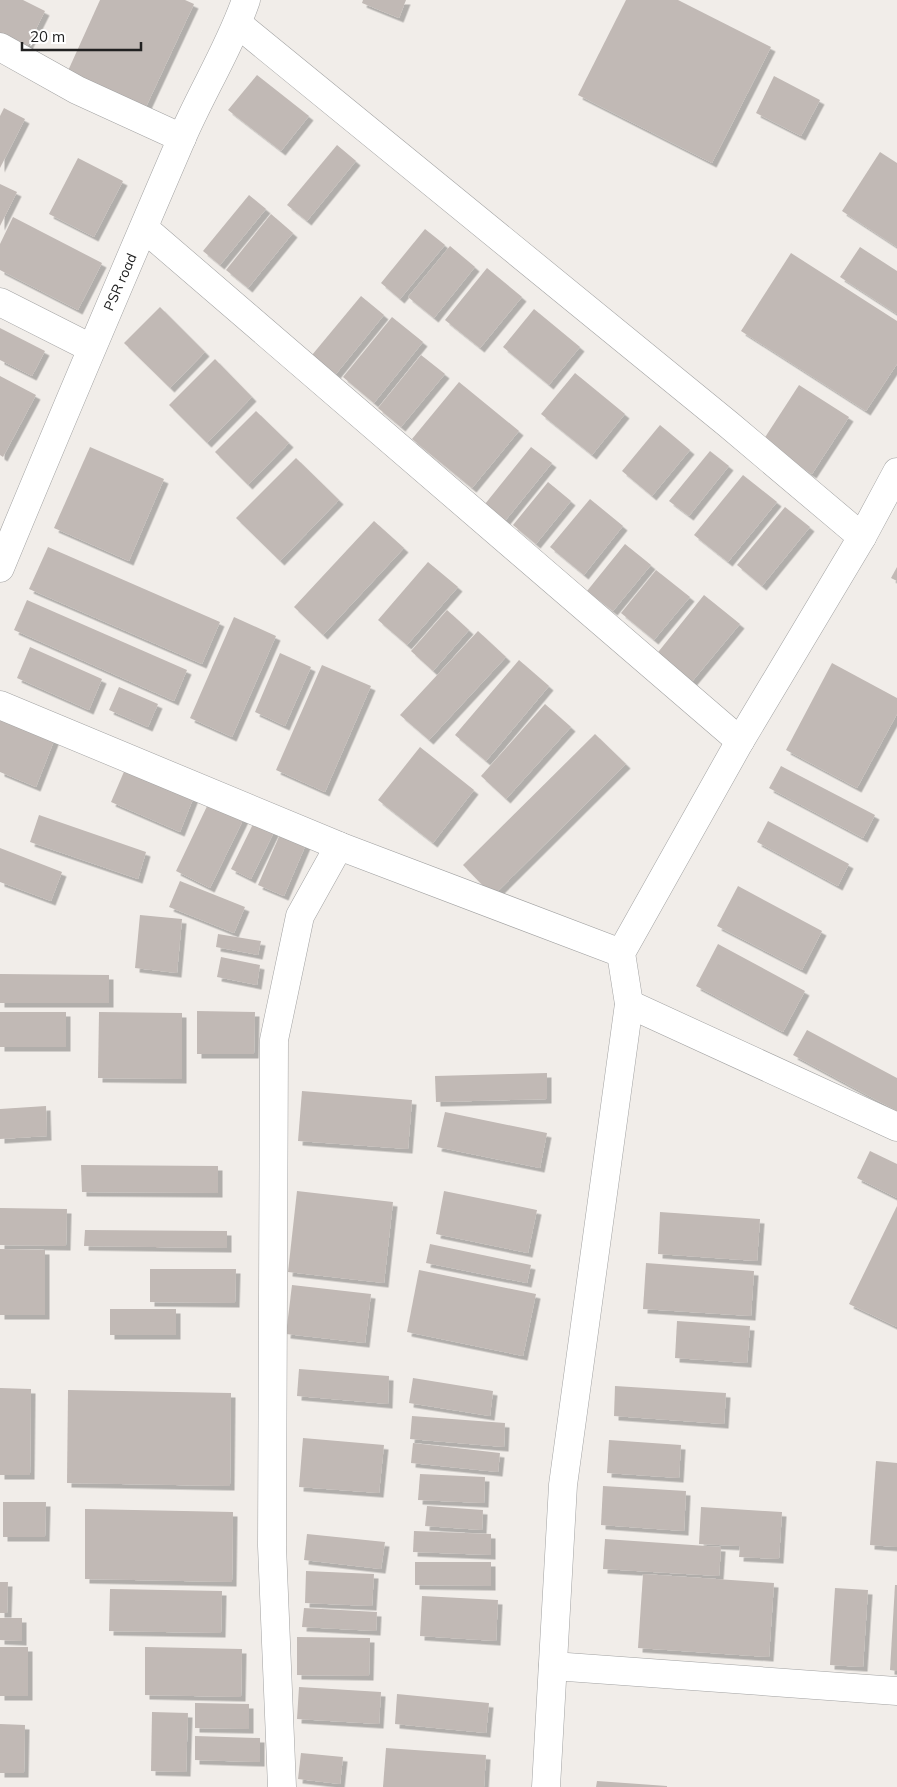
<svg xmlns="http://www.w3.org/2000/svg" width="897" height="1787" viewBox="0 0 897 1787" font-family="Mulish,sans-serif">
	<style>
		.building { fill: #c1b9b5; filter: url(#shadow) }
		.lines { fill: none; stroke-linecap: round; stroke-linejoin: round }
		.minor-casing { stroke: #a2a2a2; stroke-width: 29 }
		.minor { stroke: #fff; stroke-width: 28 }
		.labels { text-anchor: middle; stroke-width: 4; stroke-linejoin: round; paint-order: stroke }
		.street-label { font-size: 14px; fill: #212121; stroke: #fff }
	</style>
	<defs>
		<filter id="shadow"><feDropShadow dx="4.5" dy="4.5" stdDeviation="0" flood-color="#0004"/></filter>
	</defs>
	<rect width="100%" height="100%" fill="#f1ede9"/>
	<g class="building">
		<path d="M0,0H23L45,11L25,51L0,38Z"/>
		<path d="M100,0H185L194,4L145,109L67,73Z"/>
		<path d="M363,0H406L399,18L362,3Z"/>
		<path d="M626,0H678L771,47L712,163L578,95Z"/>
		<path d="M257,75L309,116L281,151L228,110Z"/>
		<path d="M774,76L820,100L801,136L756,113Z"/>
		<path d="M4,108L25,119L0,168V116Z"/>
		<path d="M337,145L356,161L307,221L287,205Z"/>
		<path d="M880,152L897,163V247L842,211Z"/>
		<path d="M78,158L123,181L94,237L49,214Z"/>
		<path d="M0,184L17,192L0,226Z"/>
		<path d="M249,195L266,209L220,265L203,251Z"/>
		<path d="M271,214L293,233L248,288L226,270Z"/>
		<path d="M13,217L102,263L78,310L0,270V244Z"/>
		<path d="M425,229L445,245L400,299L381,283Z"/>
		<path d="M450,246L475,267L434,318L408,297Z"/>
		<path d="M860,247L897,271V314L840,277Z"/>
		<path d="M791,253L897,321V364L866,411L741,331Z"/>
		<path d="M487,268L522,297L480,348L445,320Z"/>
		<path d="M361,296L384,315L336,374L312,355Z"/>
		<path d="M160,307L205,352L170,388L124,343Z"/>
		<path d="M534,309L580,347L549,385L503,347Z"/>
		<path d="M392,317L423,342L374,403L343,377Z"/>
		<path d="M0,328L45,351L32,376L0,360Z"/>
		<path d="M421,355L445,374L401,427L378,408Z"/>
		<path d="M215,359L252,397L207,443L169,405Z"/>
		<path d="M575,373L625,414L592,455L541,414Z"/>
		<path d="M0,376L36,395L3,457L0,455Z"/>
		<path d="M459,382L519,431L472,488L412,439Z"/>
		<path d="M799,385L849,417L812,474L762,442Z"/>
		<path d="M256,411L289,443L248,485L215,452Z"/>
		<path d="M660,425L690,450L652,496L622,471Z"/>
		<path d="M90,447L164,479L129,561L54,528Z"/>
		<path d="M531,447L552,463L505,521L485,504Z"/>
		<path d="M710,451L729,466L689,516L669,501Z"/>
		<path d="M296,458L339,500L280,561L236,518Z"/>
		<path d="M743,475L777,502L728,562L694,535Z"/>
		<path d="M548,482L571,501L536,544L513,525Z"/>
		<path d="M590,499L623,526L584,575L550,547Z"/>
		<path d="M785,507L810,527L762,586L737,565Z"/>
		<path d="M374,521L404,548L323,635L294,607Z"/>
		<path d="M625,544L651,565L613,611L587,591Z"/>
		<path d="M48,547L220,622L202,664L29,589Z"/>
		<path d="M428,562L458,587L407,645L378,620Z"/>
		<path d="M897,567V581L891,578Z"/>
		<path d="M656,570L690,597L654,640L621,613Z"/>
		<path d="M704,595L740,624L690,684L655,656Z"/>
		<path d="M27,600L187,670L174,701L14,630Z"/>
		<path d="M447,610L469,630L433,671L411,651Z"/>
		<path d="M234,617L276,636L232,737L190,718Z"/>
		<path d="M478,631L506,657L429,740L400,715Z"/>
		<path d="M30,647L102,679L89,710L17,678Z"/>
		<path d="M280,653L311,667L285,726L255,712Z"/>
		<path d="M519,660L549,686L486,761L455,735Z"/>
		<path d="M832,663L897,698V714L857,788L786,750Z"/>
		<path d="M322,665L371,686L325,792L276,770Z"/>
		<path d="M119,687L158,704L148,727L109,710Z"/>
		<path d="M545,704L571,727L506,799L481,776Z"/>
		<path d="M0,711L57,733L36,787L0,772Z"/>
		<path d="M595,734L626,764L493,896L463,865Z"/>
		<path d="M420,747L474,790L433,843L378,800Z"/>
		<path d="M129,760L197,789L180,832L111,802Z"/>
		<path d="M781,766L875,815L863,838L769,788Z"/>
		<path d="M210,800L245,816L210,888L176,871Z"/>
		<path d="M39,815L146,852L138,879L30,842Z"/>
		<path d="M255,820L275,830L251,879L231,869Z"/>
		<path d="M768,821L849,864L838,886L757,842Z"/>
		<path d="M281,832L307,842L284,896L258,885Z"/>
		<path d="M0,848L62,872L51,901L0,882Z"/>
		<path d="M180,881L245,907L234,933L169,907Z"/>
		<path d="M738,886L822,931L802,970L717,926Z"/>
		<path d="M140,915L182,919L177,973L135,968Z"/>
		<path d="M218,934L261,941L258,955L216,947Z"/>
		<path d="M718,944L805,991L783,1032L696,986Z"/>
		<path d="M221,957L260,965L257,985L217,977Z"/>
		<path d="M0,974L109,975V1003H0Z"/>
		<path d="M197,1011L255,1012L254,1054H197Z"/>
		<rect x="0" y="1012" width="66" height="35"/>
		<path d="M99,1012L182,1013V1079L98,1078Z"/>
		<path d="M807,1030L897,1078V1111L793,1055Z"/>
		<path d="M547,1073V1099L436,1102L435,1076Z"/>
		<path d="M302,1091L412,1100L408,1149L298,1141Z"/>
		<path d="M46,1106L47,1136L0,1139V1109Z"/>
		<path d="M445,1112L547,1133L540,1168L437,1147Z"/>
		<path d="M870,1151L897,1164V1198L857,1178Z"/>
		<path d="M81,1165L218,1166V1193L82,1192Z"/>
		<path d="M297,1191L393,1202L384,1283L288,1272Z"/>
		<path d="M444,1191L537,1210L528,1253L436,1234Z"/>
		<path d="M897,1206V1327L849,1304Z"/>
		<path d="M0,1208L67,1209L66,1246L0,1245Z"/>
		<path d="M660,1212L760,1219L757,1261L658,1254Z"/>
		<path d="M85,1230L227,1231V1248L84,1246Z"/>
		<path d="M430,1244L531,1265L527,1283L426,1263Z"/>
		<path d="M0,1249L45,1250V1315H0Z"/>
		<path d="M646,1263L754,1271L751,1316L643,1309Z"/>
		<path d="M150,1269H236L235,1303L150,1302Z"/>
		<path d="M419,1270L536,1294L523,1356L407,1332Z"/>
		<path d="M292,1285L371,1294L365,1343L286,1334Z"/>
		<rect x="110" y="1309" width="66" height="26"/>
		<path d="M677,1321L750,1326L747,1363L675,1358Z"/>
		<path d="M299,1369L389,1376L388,1404L297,1396Z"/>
		<path d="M413,1378L493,1391L490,1416L409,1403Z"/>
		<path d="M615,1386L726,1393L724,1424L614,1416Z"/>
		<path d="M0,1388L31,1389L30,1475H0Z"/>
		<path d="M68,1390L231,1393L230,1486L67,1483Z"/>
		<path d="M412,1416L505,1423L504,1447L410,1439Z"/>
		<path d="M303,1438L384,1445L379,1493L299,1487Z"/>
		<path d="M609,1440L681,1445L679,1478L607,1473Z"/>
		<path d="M413,1443L500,1453L498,1472L411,1463Z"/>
		<path d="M876,1461L897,1463V1547L870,1545Z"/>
		<path d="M420,1474L485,1477L484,1503L418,1500Z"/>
		<path d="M603,1486L686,1491L684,1531L601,1525Z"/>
		<path d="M3,1502H46L45,1537H3Z"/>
		<path d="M427,1506L483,1510L482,1530L425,1526Z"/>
		<path d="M701,1507L782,1512L779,1559L739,1557L740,1546L699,1544Z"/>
		<path d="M85,1509L233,1512L232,1582L85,1579Z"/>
		<path d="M414,1531L491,1534V1555L413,1552Z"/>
		<path d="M307,1534L385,1542L381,1569L304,1560Z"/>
		<path d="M605,1539L721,1547L719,1576L603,1569Z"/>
		<path d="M415,1562H491V1586L415,1585Z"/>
		<path d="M306,1571L374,1574L372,1606L305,1603Z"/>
		<path d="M643,1574L774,1583L769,1657L638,1648Z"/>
		<path d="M0,1582H8L7,1613H0Z"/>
		<path d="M895,1585H897V1671L890,1670Z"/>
		<path d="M835,1588L868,1590L863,1667L830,1665Z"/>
		<path d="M110,1589L222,1591L221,1633L109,1631Z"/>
		<path d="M422,1596L498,1600L496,1641L420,1636Z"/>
		<path d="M304,1608L377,1612L376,1631L302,1627Z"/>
		<path d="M0,1618H22V1641L0,1640Z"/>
		<path d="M297,1637L370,1638L369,1676L297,1675Z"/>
		<rect x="0" y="1647" width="28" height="49"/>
		<path d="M145,1647L242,1649L241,1697L145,1695Z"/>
		<path d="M299,1687L381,1692L379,1724L297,1719Z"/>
		<path d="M397,1694L489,1703L486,1733L395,1724Z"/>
		<path d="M195,1703L249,1704V1729L195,1728Z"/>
		<path d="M152,1712L188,1713L186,1772L151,1771Z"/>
		<path d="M0,1724L25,1725L24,1773H0Z"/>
		<path d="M195,1736L260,1738V1762L195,1760Z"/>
		<path d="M386,1748L486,1755L484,1787H383Z"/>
		<path d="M301,1753L343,1757L340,1784L298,1779Z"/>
		<path d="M597,1781L667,1786V1787H596Z"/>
	</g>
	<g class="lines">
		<defs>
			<g id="minor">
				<path d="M238,24L728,424L862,537"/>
				<path d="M0,47L77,90L182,138"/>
				<path d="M144,228L740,741"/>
				<path d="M0,302L91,348"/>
				<path d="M0,568C59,425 120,282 181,140C201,93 229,49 246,0"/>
				<path d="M0,705L339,846L621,953"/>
				<path d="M629,1004L897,1127"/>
				<path d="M553,1666L897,1691"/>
				<path d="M282,1787L272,1546L274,1040L300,916L339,846"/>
				<path d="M546,1787L563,1485L629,1004L621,953L740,741L862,537L897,472"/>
			</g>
		</defs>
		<use href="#minor" class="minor-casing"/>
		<use href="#minor" class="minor"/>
	</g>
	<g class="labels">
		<g class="street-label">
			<text transform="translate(120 282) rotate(-66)" y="5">PSR road</text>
		</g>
	</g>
	<path d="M22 42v8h119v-8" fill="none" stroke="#212121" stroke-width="2.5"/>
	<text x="30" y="42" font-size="15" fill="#212121" stroke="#ffffff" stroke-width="4" paint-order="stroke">20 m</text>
</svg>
